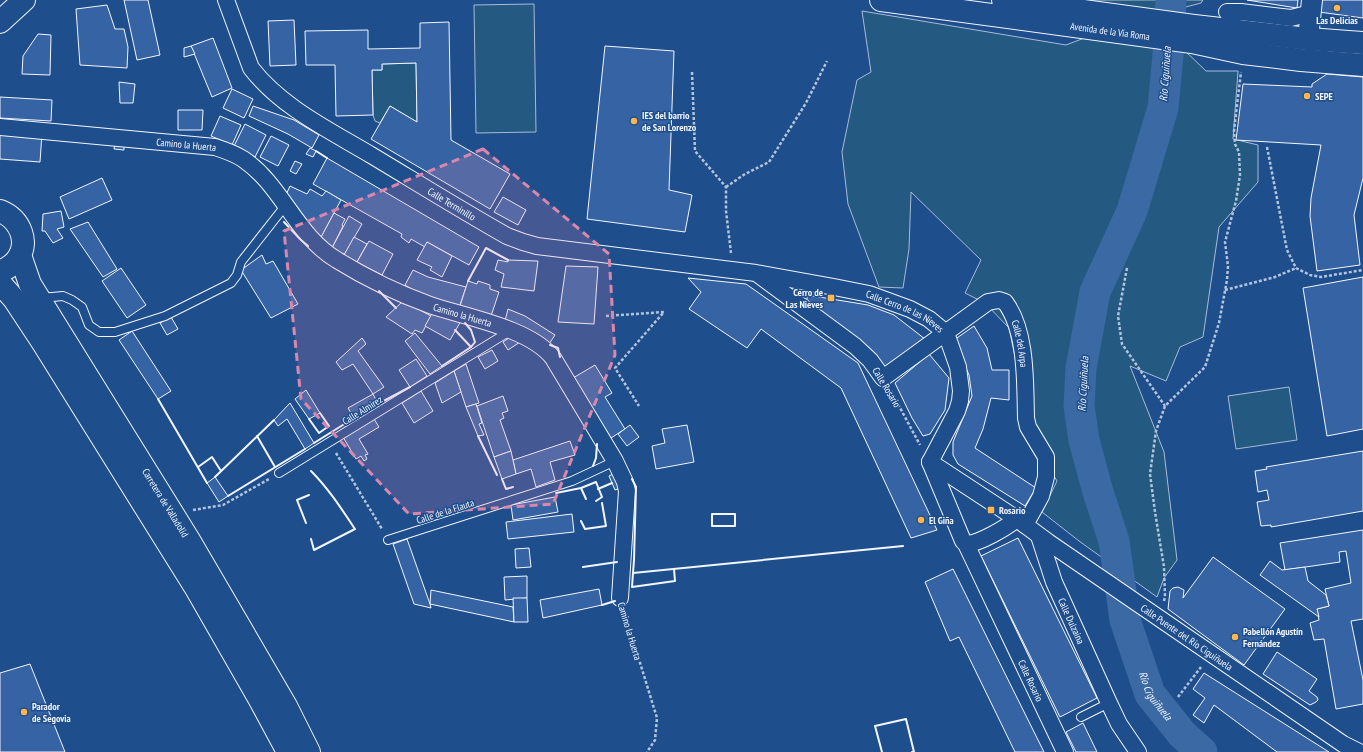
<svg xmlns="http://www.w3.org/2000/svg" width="1363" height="752" viewBox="0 0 1363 752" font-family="'PT Sans Narrow',sans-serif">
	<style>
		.green { fill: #245a82; stroke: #a8bbd7 }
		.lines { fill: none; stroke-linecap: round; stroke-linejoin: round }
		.river { stroke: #3b69a3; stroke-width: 31 }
		.building { fill: #3563a3; stroke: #f2f6ff }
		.service-casing { stroke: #f2f6ff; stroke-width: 10 }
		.minor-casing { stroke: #f2f6ff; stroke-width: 18 }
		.tertiary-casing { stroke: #f2f6ff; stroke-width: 22 }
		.primary-casing { stroke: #f2f6ff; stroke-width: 24 }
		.trunk-casing { stroke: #f2f6ff; stroke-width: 24 }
		.path { stroke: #b3c4dc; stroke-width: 2.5; stroke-dasharray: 3 2; stroke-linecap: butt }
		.service { stroke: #1f4e8c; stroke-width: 8 }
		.minor { stroke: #1f4e8c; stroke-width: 16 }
		.tertiary { stroke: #1f4e8c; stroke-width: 20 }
		.primary { stroke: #1f4e8c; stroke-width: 22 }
		.trunk { stroke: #1f4e8c; stroke-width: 22 }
		.wall { stroke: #f2f6ff; stroke-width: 2 }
		.marked { fill: #da87ad; fill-opacity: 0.2; stroke: #da87ad; stroke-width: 3; stroke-dasharray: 8 5; stroke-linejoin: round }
		.poi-dot { fill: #ffb74d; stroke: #1f4e8c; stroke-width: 1.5 }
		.labels { text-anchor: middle; stroke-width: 3; stroke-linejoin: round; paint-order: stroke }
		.poi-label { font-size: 10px; font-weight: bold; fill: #f2f6ff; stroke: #1f4e8c; text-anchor: start }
		.street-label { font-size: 10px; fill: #f2f6ff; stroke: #1f4e8c }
		.water-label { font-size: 11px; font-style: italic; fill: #f2f6ff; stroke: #1f4e8c }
	</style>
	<rect width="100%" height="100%" fill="#1f4e8c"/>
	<g class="green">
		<path d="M1089,0H1203L1201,3L1182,8V48L1206,71H1238L1233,139L1258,145V182L1219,227L1203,337L1180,347L1166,381L1130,366L1164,452L1177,560L1164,578L1157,597L1079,541L1042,512L1057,481L1043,458L1027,414L1009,328L985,303L965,293L981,260L911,192L909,249L903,288L879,287L848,204L842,152L857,80L871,72L862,11L1066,45L1087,37Z"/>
		<path d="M534,4L536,132L476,133L474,5Z"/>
		<path d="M416,63L417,122L390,106L380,123L375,121L373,115L372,70H382V64Z"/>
		<path d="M1289,387L1297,440L1236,449L1228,396Z"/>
	</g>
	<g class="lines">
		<path class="river" id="s1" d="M1171,0L1168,55L1163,108L1132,211L1095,292L1081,368L1079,406L1084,440L1098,492L1114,541L1125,620L1150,694L1182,734L1202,752"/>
	</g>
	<g class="building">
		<path d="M124,0H148L160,55L137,60Z"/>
		<path d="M1247,0H1298L1297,8Z"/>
		<path d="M1321,0H1363V18L1319,12Z"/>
		<path d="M107,5L115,29H124L128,47L127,68L80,65L76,9Z"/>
		<path d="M294,20L296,65L270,66L268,21Z"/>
		<path d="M449,22L451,140L510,174L490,209L371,139L390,106L417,122L416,63L382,64V70H372L373,115L336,116L335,65H306L305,31L368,30V49L420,48V23Z"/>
		<path d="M38,34L51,35L50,75L22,74L23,56Z"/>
		<path d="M213,38L232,88L212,97L191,46Z"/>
		<path d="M191,46L195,54L184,57V48Z"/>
		<path d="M605,46L674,51L669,190L692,195L685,232L587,219Z"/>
		<path d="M1327,74L1363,77V178L1354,215L1360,265L1317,271L1310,216L1311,198L1321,145L1236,140L1243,84L1312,87V84Z"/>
		<path d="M119,82L135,84L133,103H120Z"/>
		<path d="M232,89L253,99L244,118L223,108Z"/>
		<path d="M0,97L52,100L51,121L0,118Z"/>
		<path d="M253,106L294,120L319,135L312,148L288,134L249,116Z"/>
		<path d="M178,110H203L202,130H178Z"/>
		<path d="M220,116L241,125L232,145L211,136Z"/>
		<path d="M245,124L266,135L255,157L234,146Z"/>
		<path d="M42,133L40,162L0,159V134Z"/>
		<path d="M271,136L289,145L278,166L260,157Z"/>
		<path d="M115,143H124V150L114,149Z"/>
		<path d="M310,148L316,151L313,157L306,154Z"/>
		<path d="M327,158L479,247L469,265L427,242L425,247L411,239L409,243L401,237L402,234L313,184Z"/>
		<path d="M295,161L302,164L296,174L290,171Z"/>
		<path d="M102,178L112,200L69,219L60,197Z"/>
		<path d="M290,186L307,194L310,189L322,196L326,191L341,200L319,241L285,197Z"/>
		<path d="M503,197L526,210L518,225L494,212Z"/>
		<path d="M61,211L64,227L57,229L63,238L53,243L45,231H42L43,214Z"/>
		<path d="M334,213L345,219L342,225L343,226L332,248L319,241Z"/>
		<path d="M349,216L362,224L344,255L332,248Z"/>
		<path d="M88,222L117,269L103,277L70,229Z"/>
		<path d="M354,237L367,244L357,262L344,255Z"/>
		<path d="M369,241L393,254L382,275L357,262Z"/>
		<path d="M427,242L452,256L442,277L430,270L432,267L417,260Z"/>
		<path d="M262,255L266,264L273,261L298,304L271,318L241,270Z"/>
		<path d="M498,260L508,262V260L538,261L534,291L501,287L504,274L495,270Z"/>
		<path d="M566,266L598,267L594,324L558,322Z"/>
		<path d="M121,268L146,305L127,318L102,281Z"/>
		<path d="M413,270L428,277L466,287L459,308L418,293L405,285Z"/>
		<path d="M1363,277V429L1327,436L1303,288Z"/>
		<path d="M688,278L746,284L858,363L937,530L911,538L841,388L761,329L747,348L689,309L701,292Z"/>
		<path d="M468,281L477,284L478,281L490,285V289L499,292L490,319L459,309Z"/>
		<path d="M807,295L868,305L894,315L925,339L886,372L876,354L807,302Z"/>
		<path d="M403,301L431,316L422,333L415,330L412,334L386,317Z"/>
		<path d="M435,308L461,321L450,340L425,326Z"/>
		<path d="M508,309L525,316L555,335L549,344L505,321Z"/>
		<path d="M171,317L178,329L167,335L160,323Z"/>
		<path d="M974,326L987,348L992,370H1009V400L991,398L983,429L975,448L1036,488L1025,506L958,464L953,455V442L972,396L969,375L954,340Z"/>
		<path d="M132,331L171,391L158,399L119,340Z"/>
		<path d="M415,333L442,366L430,374L405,341Z"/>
		<path d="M512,336L523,340L508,350L503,342Z"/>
		<path d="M362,338L366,344L358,351L384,387L373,394L353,364L342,370L336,362Z"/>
		<path d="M492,350L498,361L485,369L478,357Z"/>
		<path d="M929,354L949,378L945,410L930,434L923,436L912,418L895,383Z"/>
		<path d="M416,359L427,376L410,387L399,370Z"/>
		<path d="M466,364L479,403L466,407L454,371Z"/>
		<path d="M595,365L612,393L605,397L625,429L611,438L573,378Z"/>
		<path d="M454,371L461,392L442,403L435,383Z"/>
		<path d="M306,390L320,413L309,419L295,399Z"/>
		<path d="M421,391L433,411L414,423L402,403Z"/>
		<path d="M373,394L378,404L354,418L348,408Z"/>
		<path d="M503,396L508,411L502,413L504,418L500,420L511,451L494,457L477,406Z"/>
		<path d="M290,403L314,443L305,449L287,419L278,426L274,420Z"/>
		<path d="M476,404L482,423L479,424L484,435L478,436L466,407Z"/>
		<path d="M374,419L379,427L359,439L368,454L365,455L367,459L364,461L361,456L356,459L343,437Z"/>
		<path d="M630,425L639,437L627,446L618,434Z"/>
		<path d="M687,425L694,462L656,469L652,446L665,443L662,429Z"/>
		<path d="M570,441L575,455L550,462L555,480L536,487L531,469L516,474L513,460Z"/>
		<path d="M511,451L516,474L502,479L494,457Z"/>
		<path d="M1363,451V511L1271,527V525L1261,526L1257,502L1269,500L1267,490L1258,492L1255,471L1267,469L1266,467Z"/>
		<path d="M617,472L623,487L615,490L609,476Z"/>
		<path d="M215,477L228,496L219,502L207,483Z"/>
		<path d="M555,497L558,512L513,520L511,505Z"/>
		<path d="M572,514L574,532L508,539L506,522Z"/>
		<path d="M1363,530V619L1351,621L1363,680V704L1336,709L1324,639L1314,640L1310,623L1319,620L1317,609L1329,606L1325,589L1351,583L1346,551L1339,552L1340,562L1285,570L1280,543Z"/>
		<path d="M1018,538L1097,698L1060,717L981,556Z"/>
		<path d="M407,539L430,604L431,608L414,604L393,544Z"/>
		<path d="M529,548L531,567L516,568L515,549Z"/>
		<path d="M1213,557L1285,609L1244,665L1168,609L1170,591L1173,588L1178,587L1184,590L1183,598Z"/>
		<path d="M1270,561L1282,570L1305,567L1308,581L1326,595L1329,606L1317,609L1319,617L1260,575Z"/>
		<path d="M953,569L1044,752H1015L959,637L950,641L925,582Z"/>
		<path d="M527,576V598L505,600L504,577Z"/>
		<path d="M599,589L602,605L543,618L540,600Z"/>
		<path d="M431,590L513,607L514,622L430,604Z"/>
		<path d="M513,598H527L528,622H514Z"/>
		<path d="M1277,652L1317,679L1309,691L1317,697L1318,700L1316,702L1310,705L1263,674Z"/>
		<path d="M30,664L65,752H0V673Z"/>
		<path d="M1204,673L1329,752H1277L1214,705L1204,723L1193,715L1205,698L1193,689Z"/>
		<path d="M1083,723L1097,752H1076L1066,732Z"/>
	</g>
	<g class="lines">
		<defs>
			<g id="service">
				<path d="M41,298L63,296L72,300L82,307L89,325L99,332H115L165,316L231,283L237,275L241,262L285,206"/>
				<path d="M279,473L510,331"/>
				<path d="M388,540L572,481L615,461"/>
				<path d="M1081,717L1109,703"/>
			</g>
			<g id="minor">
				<path id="s2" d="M226,0L251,68C281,107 329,130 371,155C416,182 461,210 507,236L523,242L537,246L756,273L834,287L869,294L910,309L929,319L946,333L958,367L961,391L960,401L957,411L930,462"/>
				<path d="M1227,12H1241L1291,18L1311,13"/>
				<path id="s3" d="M0,127L215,147C224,150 234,153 243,159C282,185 296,236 337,260C366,278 397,293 430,305C465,317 530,328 553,358L615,461L625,482L627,491L620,598"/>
				<path id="s4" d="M759,275L855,346L870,360L883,378L988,302L999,300L1005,302C1027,331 1025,383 1026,418L1028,427L1046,457V477L1041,496L1025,525"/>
				<path id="s5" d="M930,462L1017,519L1048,542L1343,744L1359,752"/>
				<path id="s6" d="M930,462L963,541L966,544L1065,752"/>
				<path id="s7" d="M1039,536L1054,582L1109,703L1119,724L1138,752"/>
				<path d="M966,544C979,544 1007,527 1017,519"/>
			</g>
			<path id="tertiary" d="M1308,39L1312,0"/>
			<g id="primary">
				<path id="s8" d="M881,0L1192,42L1243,53L1301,60L1363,65"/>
				<path d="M1003,0L1194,26L1308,39L1363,43"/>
			</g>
			<g id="trunk">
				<path d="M0,22L24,0"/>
				<path d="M0,211C20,219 31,243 16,261C12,266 6,269 0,272"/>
				<path id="s9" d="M20,255L30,284L189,540L286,706L309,752"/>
				<path d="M0,283L14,299L43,343L197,590L260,700L288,752"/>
			</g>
		</defs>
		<use href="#service" class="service-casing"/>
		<use href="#minor" class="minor-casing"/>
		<use href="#tertiary" class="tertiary-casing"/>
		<use href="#primary" class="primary-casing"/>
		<use href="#trunk" class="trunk-casing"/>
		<g class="path">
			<path d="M692,72L695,151L726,187V211L731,253"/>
			<path d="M1267,147L1287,250L1296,268L1310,275L1321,277L1363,270"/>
			<path d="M726,187L745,174L769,162L806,103L827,61"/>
			<path d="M1127,268L1118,316L1122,344L1165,406"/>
			<path d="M1225,290L1275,277L1296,268"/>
			<path d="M606,316L664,312L615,368L639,406"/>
			<path d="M891,391L920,445"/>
			<path d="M336,453L382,529"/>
			<path d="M193,510L223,505L269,479"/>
			<path d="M1164,601L1165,597L1164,567L1155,512L1150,474L1156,431L1165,406L1205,367L1219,323L1227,280L1228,266L1225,242L1236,201L1240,175L1239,152L1235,144L1234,131L1241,72"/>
			<path d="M625,614L657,718L655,740L647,752"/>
			<path d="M1178,697L1201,667"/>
		</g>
		<use href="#service" class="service"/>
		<use href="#minor" class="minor"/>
		<use href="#tertiary" class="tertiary"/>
		<use href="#primary" class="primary"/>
		<use href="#trunk" class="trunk"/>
		<g class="wall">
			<path d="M316,151L327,158"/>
			<path d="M284,222L301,240L308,246"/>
			<path d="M468,281L486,248L508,260"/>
			<path d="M379,291L396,308"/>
			<path d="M465,323L471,330L475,342L471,347"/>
			<path d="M550,345L558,348L560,357"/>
			<path d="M442,366L471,347L455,330"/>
			<path d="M158,399L207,483"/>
			<path d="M378,404L410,387"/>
			<path d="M309,419L319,433L329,426L320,413"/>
			<path d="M257,436L275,467"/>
			<path d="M478,436L497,475"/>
			<path d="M314,443L354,418"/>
			<path d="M593,466L596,458L597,444"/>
			<path d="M198,467L212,457L221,471"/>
			<path d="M311,471C328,488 341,508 355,529L314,550L311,539"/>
			<path d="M215,477L274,420"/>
			<path d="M502,479L506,489L513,487"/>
			<path d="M632,479L636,487L634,560L633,573L903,546"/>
			<path d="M581,488L586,499"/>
			<path d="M598,489L612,483"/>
			<path d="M556,493L581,488L596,482L602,497L596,501"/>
			<path d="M228,496L305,449"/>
			<rect x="712" y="514" width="23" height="12"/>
			<path d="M581,521L585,529L606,526L602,503"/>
			<path d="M306,523L297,500L309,495"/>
			<path d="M583,567L617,562"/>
			<path d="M633,573L632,587L675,581L674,569"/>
			<path d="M602,605L615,601"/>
			<path d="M882,752L875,726L906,719L914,752H912"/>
		</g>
	</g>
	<path class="marked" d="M483,149L609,254L615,355L553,504L409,514L301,399L284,231Z"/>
	<g class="poi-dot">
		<circle cx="1337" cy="8" r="4"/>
		<circle cx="1307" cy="96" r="4"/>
		<circle cx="634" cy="121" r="4"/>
		<rect x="827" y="294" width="8" height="8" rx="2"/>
		<rect x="987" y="506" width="8" height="8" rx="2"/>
		<circle cx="921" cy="520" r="4"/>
		<circle cx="1235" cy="637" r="4"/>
		<circle cx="24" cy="712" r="4"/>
	</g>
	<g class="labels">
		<g class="poi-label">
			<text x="1337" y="24" text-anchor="middle">Las Delicias</text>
			<text x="1315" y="100">SEPE</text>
			<text x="642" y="119">IES del barrio<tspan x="642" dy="12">de San Lorenzo</tspan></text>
			<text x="823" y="296" text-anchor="end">Cerro de<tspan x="823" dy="12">Las Nieves</tspan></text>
			<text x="999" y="514">Rosario</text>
			<text x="929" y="524">El Giña</text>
			<text x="1243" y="635">Pabellón Agustín<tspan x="1243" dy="12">Fernández</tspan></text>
			<text x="32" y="710">Parador<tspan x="32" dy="12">de Segovia</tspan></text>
		</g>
		<g class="street-label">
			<text dy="4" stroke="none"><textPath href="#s8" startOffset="231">Avenida de la Vía Roma</textPath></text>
			<text dy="4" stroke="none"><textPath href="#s3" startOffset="187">Camino la Huerta</textPath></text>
			<text dy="4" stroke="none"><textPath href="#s2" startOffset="316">Calle Terminillo</textPath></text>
			<text dy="4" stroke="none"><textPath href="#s2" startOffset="787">Calle Cerro de las Nieves</textPath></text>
			<text dy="4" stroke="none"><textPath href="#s3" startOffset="523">Camino la Huerta</textPath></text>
			<text dy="4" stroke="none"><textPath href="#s4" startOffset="354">Calle del Arpa</textPath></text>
			<text transform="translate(887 387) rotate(59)" y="4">Calle Rosario</text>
			<text transform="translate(362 410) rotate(-32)" y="4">Calle Almirez</text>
			<text dy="4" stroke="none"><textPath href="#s9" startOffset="288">Carretera de Valladolid</textPath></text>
			<text transform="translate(445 511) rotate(-18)" y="4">Calle de la Flauta</text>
			<text dy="4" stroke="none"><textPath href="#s7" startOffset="91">Calle Dulzaina</textPath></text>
			<text transform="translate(630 631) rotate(73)" y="4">Camino la Huerta</text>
			<text dy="4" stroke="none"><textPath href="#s5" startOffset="311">Calle Puente del Río Ciguiñuela</textPath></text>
			<text dy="4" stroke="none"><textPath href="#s6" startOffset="241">Calle Rosario</textPath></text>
		</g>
		<g class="water-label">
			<text transform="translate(1165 74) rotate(-86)" y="4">Río Ciguiñuela</text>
			<text transform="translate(1083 384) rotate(-87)" y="4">Río Ciguiñuela</text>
			<text dy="4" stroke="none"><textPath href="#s1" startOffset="722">Río Ciguiñuela</textPath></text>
		</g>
	</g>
</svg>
